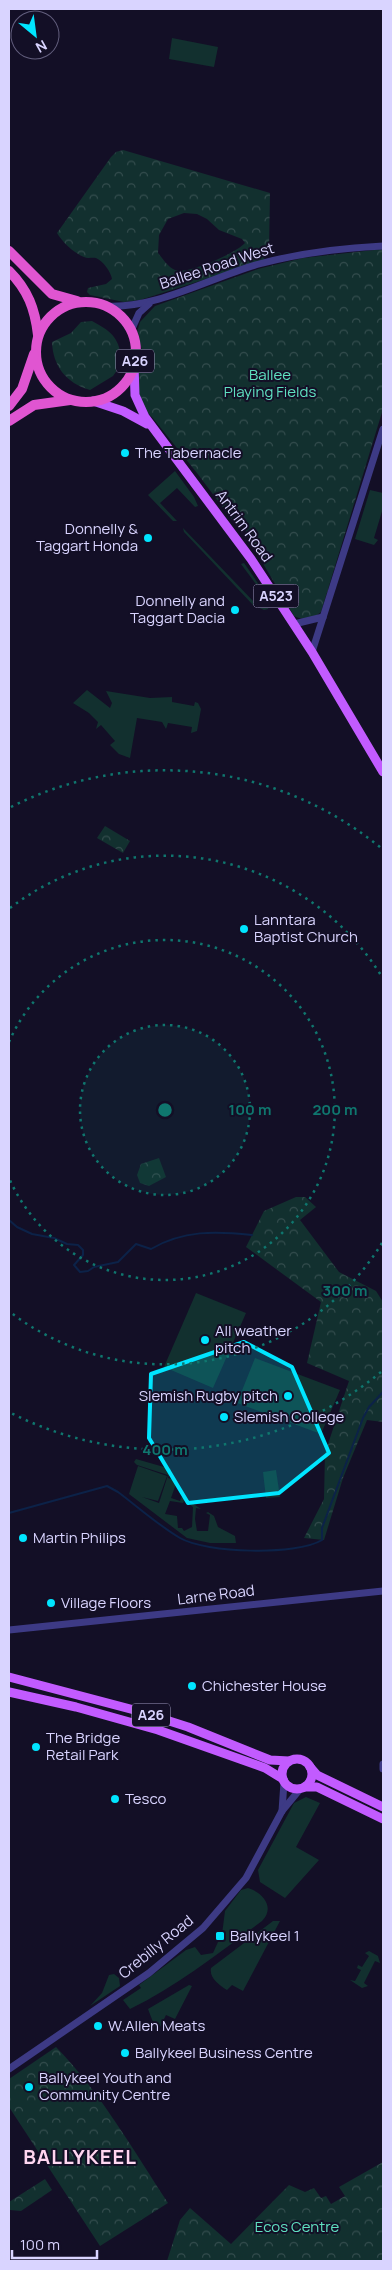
<svg xmlns="http://www.w3.org/2000/svg" width="392" height="2270" viewBox="0 0 392 2270" font-family="Manrope,sans-serif">
	<style>
		.grass { fill: #12302f }
		.forest { fill: url(#forest-crowns); fill-rule: evenodd }
		.lines { fill: none; stroke-linecap: round; stroke-linejoin: round }
		.stream { stroke: #0c2248; stroke-width: 2 }
		.tertiary { stroke: #3d3a85; stroke-width: 7 }
		.primary { stroke: #c25bff; stroke-width: 9 }
		.trunk { stroke: #e055d1; stroke-width: 10 }
		.marked { fill: #00e5ff; fill-opacity: 0.2; stroke: #00e5ff; stroke-width: 4; stroke-linejoin: round }
		.ring { fill: none; stroke: #0f766e; stroke-width: 2.5; stroke-dasharray: 2.5 5 }
		.poi-dot { fill: #00e5ff; stroke: #130f26; stroke-width: 2 }
		.labels { text-anchor: middle; stroke-width: 4; stroke-linejoin: round; paint-order: stroke }
		.shield { fill: #130f26; stroke: #9e99be; stroke-width: 1 }
		.shield-label { font-size: 14px; font-weight: bold; fill: #d9d4ff }
		.street-label { font-size: 15px; fill: #d9d4ff; stroke: #130f26 }
		.park-label { font-size: 15px; fill: #5fe0c0; stroke: #130f26 }
		.poi-label { font-size: 15px; fill: #d9d4ff; stroke: #130f26; text-anchor: start }
		.district-label { font-size: 20px; font-weight: bold; letter-spacing: 1px; fill: #ffd6f0; stroke: #130f26 }
		.centre { fill: #0f766e; stroke: #130f26; stroke-width: 2.5 }
		.ring-label { font-size: 15px; text-anchor: middle; font-weight: bold; fill: #0f766e; stroke: #130f26; stroke-width: 4; stroke-linejoin: round; paint-order: stroke }
	</style>
	<defs>
		<pattern id="forest-crowns" width="20" height="18" patternUnits="userSpaceOnUse" patternTransform="scale(1.25)"><rect width="20" height="18" fill="#12302f"/><path d="M2 6a3 3 0 1 1 6 0M12 15a3 3 0 1 1 6 0" fill="none" stroke="#344d4e"/></pattern>
	</defs>
	<rect width="100%" height="100%" fill="#130f26"/>
	<g class="grass">
		<path d="M172,38L218,47L214,67L169,59Z"/>
		<path d="M175,471L194,497L198,506L195,507L177,488L160,503L177,521H173L148,495Z"/>
		<path d="M370,490L383,493V508L374,538L378,540L374,545L355,539Z"/>
		<path d="M183,528L254,602L264,595L241,564L244,563L271,602L268,609L264,610L253,605L184,532Z"/>
		<path d="M87,690L110,708L112,703L106,691L150,698L172,697V702L194,706L195,702L198,703L201,709L197,731L191,733L192,727L168,723L166,729L162,722L137,718L130,758L119,754L110,745L115,741L101,725L96,729L98,722L89,713L73,703Z"/>
		<path d="M196,1293L246,1313L213,1388L164,1367Z"/>
		<path d="M255,1358L340,1390L321,1434L237,1403Z"/>
		<path d="M136,1459L171,1469L168,1478L177,1481L171,1498L180,1501L182,1496L186,1497L183,1503L170,1501L165,1514L177,1516L178,1528H182L184,1531L192,1527L193,1507L189,1504L192,1503L201,1509L196,1508L195,1519L197,1531H208L210,1515L206,1513L208,1512L214,1516L218,1527L235,1536L236,1543H210L187,1538L129,1494L138,1466L167,1476L158,1501L142,1497L159,1503L168,1475L137,1465L134,1462Z"/>
		<path d="M276,1470L280,1497L266,1498L263,1472Z"/>
		<path d="M306,1797L320,1803L296,1847L319,1860L285,1898L260,1882L258,1870L294,1803Z"/>
		<path d="M248,1888C264,1893 275,1908 262,1921C219,1953 177,1986 130,2009L123,2000L141,1988L139,1985L186,1950L195,1947L201,1955L213,1953L218,1942H221L225,1911L241,1890Z"/>
		<path d="M273,1921H280L243,1991L232,1985L227,1990C219,1985 209,1978 211,1968Z"/>
		<path d="M369,1951L378,1956L380,1963L375,1961L364,1983L368,1986L362,1988L350,1980L355,1981L361,1970L357,1968L358,1965L362,1967L369,1956L365,1953Z"/>
		<path d="M114,1974L119,1978L120,1986L90,2006L102,1993L109,1975Z"/>
		<path d="M189,1985L192,1986L175,2019L166,2015L160,2027L156,2030L148,2009Z"/>
	</g>
	<g class="forest">
		<path d="M123,150L270,193L269,251L263,261L140,300L124,302L90,295L87,292L88,288L106,284L112,279C111,272 103,261 96,258C92,257 88,259 84,257C74,253 63,243 57,233L111,157L116,152ZM184,213L197,214L207,219L219,230L242,239L245,243C236,253 188,275 175,270C168,267 163,259 158,253L159,235L168,219Z"/>
		<path d="M383,249V409L321,612C312,620 304,621 294,616L248,538L245,529L236,525L197,473L152,417L143,409L138,393V379L143,354L137,332L140,322L155,306L258,269L303,258Z"/>
		<path d="M92,321C114,333 119,338 122,363L113,376L90,390C66,383 53,366 52,342L71,333L81,322Z"/>
		<path d="M105,826L130,841L123,853L97,838Z"/>
		<path d="M159,1158L166,1177L149,1186L140,1183L137,1175L141,1164Z"/>
		<path d="M296,1197H305L316,1207L300,1220L339,1272L376,1291L383,1302V1422L367,1420L343,1478L324,1540L304,1538L324,1499L325,1453L349,1381L307,1363L321,1302L246,1247L264,1211Z"/>
		<path d="M56,2047C101,2093 133,2150 168,2203L100,2246L9,2107V2079Z"/>
		<path d="M383,2162V2261H167L180,2220L190,2208L231,2244L289,2185L305,2192L314,2188L321,2198L326,2196L331,2204L345,2196L339,2187Z"/>
		<path d="M45,2179L52,2190L21,2211L10,2210L9,2202Z"/>
	</g>
	<g class="lines">
		<g class="stream">
			<path d="M9,1220L17,1227L32,1234L54,1238L67,1244L78,1245L83,1250V1255L74,1265L80,1272L88,1271L94,1267L118,1262L136,1244L151,1249C183,1230 216,1231 252,1235"/>
			<path d="M9,1513L107,1486L118,1492C138,1507 158,1525 180,1538C206,1553 296,1556 322,1540V1528L363,1418L369,1407L383,1392"/>
		</g>
		<g class="tertiary">
			<path d="M106,306C157,309 209,278 259,264C300,253 341,248 383,246"/>
			<path d="M131,331L139,313L149,304"/>
			<path d="M294,624L323,617"/>
			<path d="M312,652L383,429"/>
			<path d="M9,1630L383,1591"/>
			<path d="M383,1764V1769"/>
			<path d="M282,1811L284,1782"/>
			<path d="M9,2069L149,1973L203,1928L246,1878L282,1811L301,1788"/>
		</g>
		<g class="primary">
			<path d="M134,364L135,395L145,417L251,559L312,652L383,772"/>
			<path d="M93,401L123,411L147,424"/>
			<path d="M9,1677L138,1711L188,1727L270,1760L289,1761"/>
			<path d="M9,1692L76,1707L158,1730L265,1768L283,1779"/>
			<circle cx="297" cy="1774" r="15"/>
			<path d="M310,1767L317,1775L383,1807"/>
			<path d="M305,1787H317L383,1819"/>
		</g>
		<g class="trunk">
			<path d="M9,251L52,294L77,301"/>
			<path d="M9,271C28,290 35,309 38,335"/>
			<circle cx="86" cy="352" r="50"/>
			<path d="M9,406L22,389L34,354"/>
			<path d="M9,421L34,405L70,400"/>
		</g>
	</g>
	<path class="marked" d="M244,1342L292,1367L329,1453L279,1493L188,1503L149,1438L151,1374Z"/>
	<circle cx="165" cy="1110" r="85" fill="#0f766e" fill-opacity=".12"/>
	<g class="ring">
		<circle cx="165" cy="1110" r="85"/>
		<path d="M9 1042A170 170 0 1 1 9 1178"/>
		<path d="M382 1243A255 255 0 0 1 10 1312M10 908A255 255 0 0 1 382 977"/>
		<path d="M381 1372A340 340 0 0 1 11 1413M11 807A340 340 0 0 1 381 848"/>
	</g>
	<g class="poi-dot">
		<circle cx="125" cy="453" r="5"/>
		<circle cx="148" cy="538" r="5"/>
		<circle cx="235" cy="610" r="5"/>
		<circle cx="244" cy="929" r="5"/>
		<circle cx="205" cy="1340" r="5"/>
		<circle cx="288" cy="1396" r="5"/>
		<circle cx="224" cy="1417" r="5"/>
		<circle cx="23" cy="1538" r="5"/>
		<circle cx="51" cy="1603" r="5"/>
		<circle cx="192" cy="1686" r="5"/>
		<circle cx="36" cy="1747" r="5"/>
		<circle cx="115" cy="1799" r="5"/>
		<rect x="215" y="1931" width="10" height="10" rx="2.5"/>
		<circle cx="98" cy="2026" r="5"/>
		<circle cx="125" cy="2053" r="5"/>
		<circle cx="29" cy="2087" r="5"/>
	</g>
	<g class="labels">
		<g class="shield">
			<rect x="116" y="349.5" width="38" height="23" rx="4"/>
			<rect x="253.5" y="584.5" width="45" height="23" rx="4"/>
			<rect x="132" y="1703.5" width="38" height="23" rx="4"/>
		</g>
		<g class="shield-label">
			<text x="135" y="366">A26</text>
			<text x="276" y="601">A523</text>
			<text x="151" y="1720">A26</text>
		</g>
		<g class="street-label">
			<text transform="translate(217 266) rotate(-18)" y="5">Ballee Road West</text>
			<text transform="translate(244 526) rotate(54)" y="5">Antrim Road</text>
			<text transform="translate(216 1595) rotate(-7)" y="5">Larne Road</text>
			<text transform="translate(156 1947) rotate(-39)" y="5">Crebilly Road</text>
		</g>
		<g class="park-label">
			<text x="270" y="380">Ballee<tspan x="270" dy="17">Playing Fields</tspan></text>
			<text x="297" y="2232">Ecos Centre</text>
		</g>
		<g class="poi-label">
			<text x="135" y="458">The Tabernacle</text>
			<text x="138" y="534" text-anchor="end">Donnelly &amp;<tspan x="138" dy="17">Taggart Honda</tspan></text>
			<text x="225" y="606" text-anchor="end">Donnelly and<tspan x="225" dy="17">Taggart Dacia</tspan></text>
			<text x="254" y="925">Lanntara<tspan x="254" dy="17">Baptist Church</tspan></text>
			<text x="215" y="1336">All weather<tspan x="215" dy="17">pitch</tspan></text>
			<text x="278" y="1401" text-anchor="end">Slemish Rugby pitch</text>
			<text x="234" y="1422">Slemish College</text>
			<text x="33" y="1543">Martin Philips</text>
			<text x="61" y="1608">Village Floors</text>
			<text x="202" y="1691">Chichester House</text>
			<text x="46" y="1743">The Bridge<tspan x="46" dy="17">Retail Park</tspan></text>
			<text x="125" y="1804">Tesco</text>
			<text x="230" y="1941">Ballykeel 1</text>
			<text x="108" y="2031">W.Allen Meats</text>
			<text x="135" y="2058">Ballykeel Business Centre</text>
			<text x="39" y="2083">Ballykeel Youth and<tspan x="39" dy="17">Community Centre</tspan></text>
		</g>
		<g class="district-label">
			<text x="80" y="2164">BALLYKEEL</text>
		</g>
	</g>
	<circle cx="165" cy="1110" r="8" class="centre"/>
	<g class="ring-label">
		<text x="250" y="1115">100 m</text>
		<text x="335" y="1115">200 m</text>
		<text x="345" y="1296">300 m</text>
		<text x="165" y="1455">400 m</text>
	</g>
	<rect width="392" height="2270" fill="none" stroke="#d9d4ff" stroke-width="20"/>
	<g transform="translate(35 35) rotate(151)"><circle r="24" fill="#130f26" stroke="#625e7d"/>
	<path d="M0-4L9 19L0 12L-9 19Z" fill="#00e5ff"/>
	<text y="-8" font-size="14" font-weight="bold" text-anchor="middle" fill="#d9d4ff">N</text>
	</g>
	<path d="M12 2250v8h85v-8" fill="none" stroke="#d9d4ff" stroke-width="2.5"/>
	<text x="20" y="2250" font-size="15" fill="#d9d4ff" stroke="#130f26" stroke-width="4" paint-order="stroke">100 m</text>
</svg>
